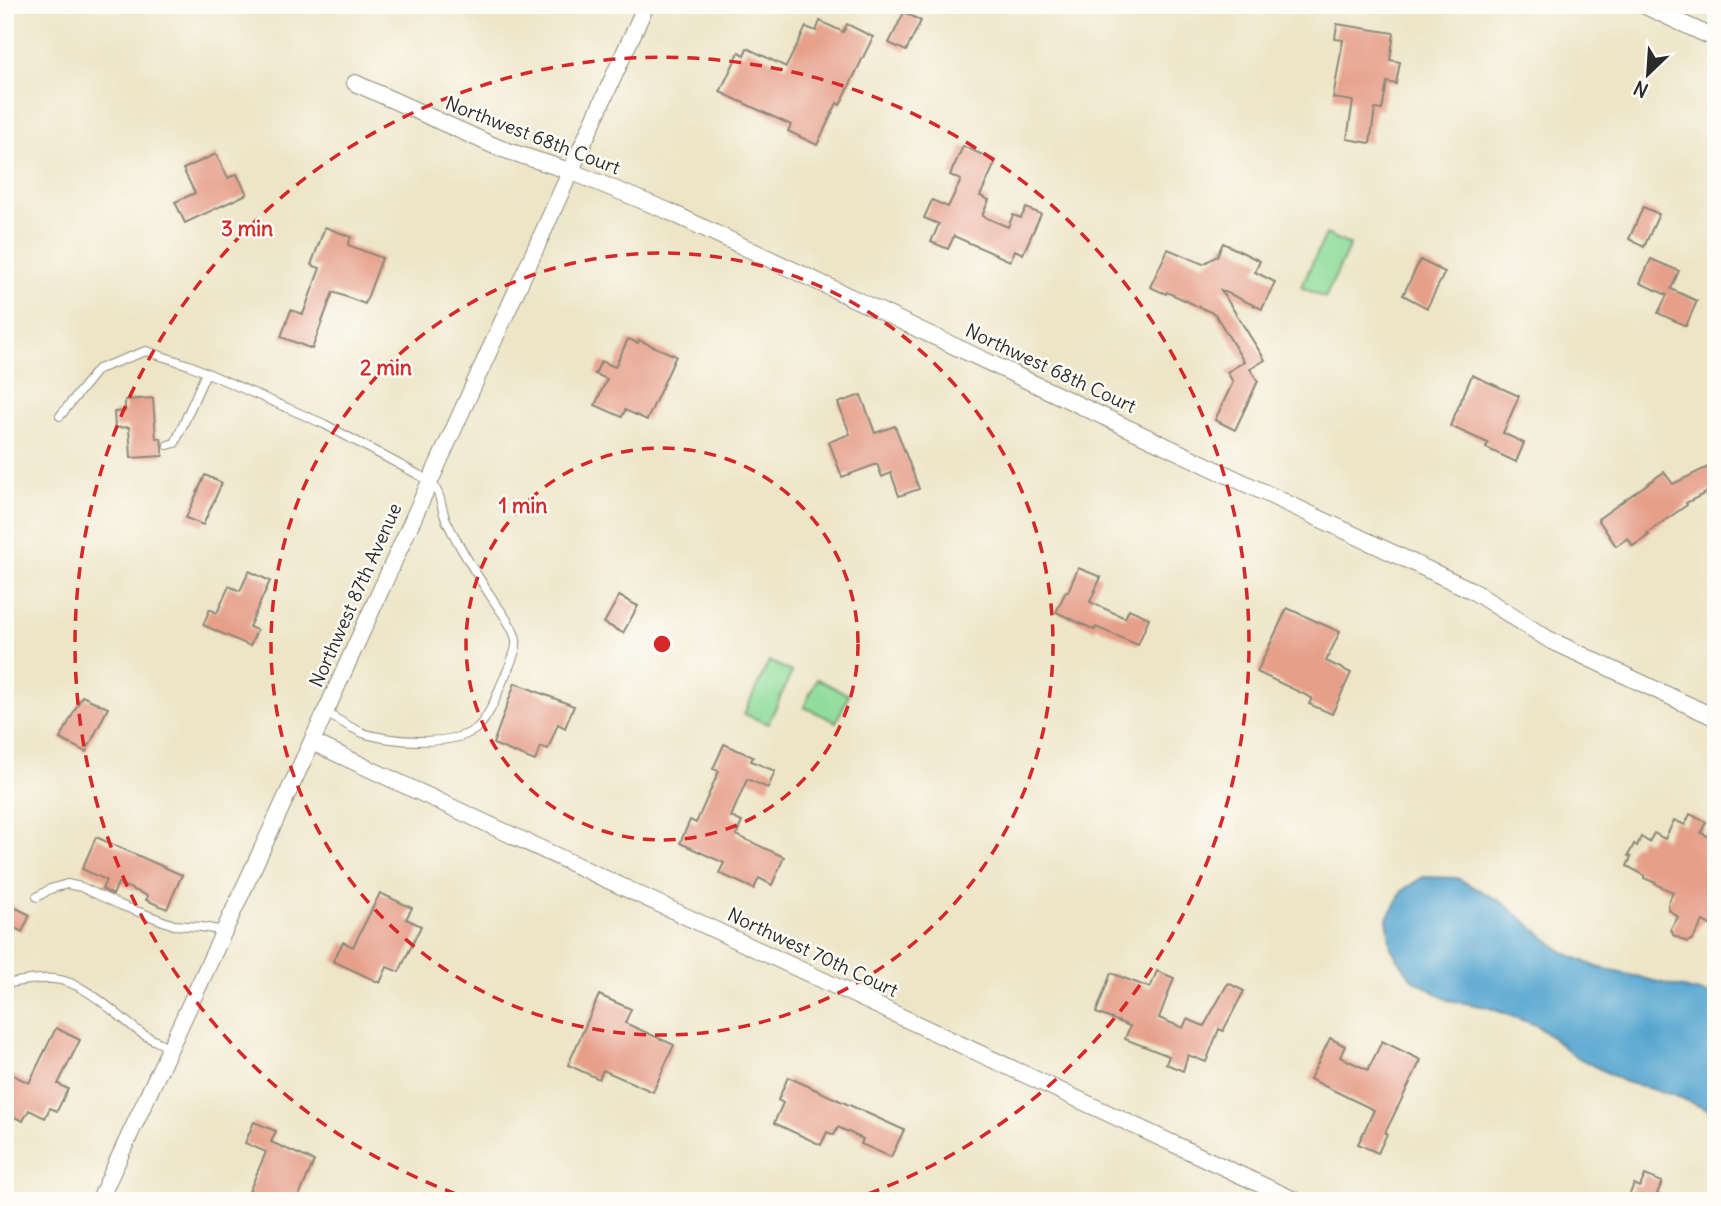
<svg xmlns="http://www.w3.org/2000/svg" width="1721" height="1206" viewBox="0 0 1721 1206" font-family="Delius,sans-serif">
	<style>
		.green { fill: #8fdc9a; stroke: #5d8462; stroke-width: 2 }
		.water { fill: #54a5cf; stroke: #40687d; stroke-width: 2 }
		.building { fill: #e69f89 }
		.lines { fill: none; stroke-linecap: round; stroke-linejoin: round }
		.service-casing { stroke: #8c8879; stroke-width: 10 }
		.minor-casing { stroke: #8c8879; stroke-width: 18 }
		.service { stroke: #fff; stroke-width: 8 }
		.minor { stroke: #fff; stroke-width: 16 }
		.ring { fill: none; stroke: #d62828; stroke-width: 3.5; stroke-dasharray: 12 9 }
		.labels { text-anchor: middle; stroke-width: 5; stroke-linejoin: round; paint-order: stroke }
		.street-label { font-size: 19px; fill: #2b2b2b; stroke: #fdfcf7 }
		.centre { fill: #d62828; stroke: #fdfcf7; stroke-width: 3.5 }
		.ring-label { font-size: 21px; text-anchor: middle; font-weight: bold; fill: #d62828; stroke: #fdfcf7; stroke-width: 5; stroke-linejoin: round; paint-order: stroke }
	</style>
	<rect width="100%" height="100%" fill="#fdfcf7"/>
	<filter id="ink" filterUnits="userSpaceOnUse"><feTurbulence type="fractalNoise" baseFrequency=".0143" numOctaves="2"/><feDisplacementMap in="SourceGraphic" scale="14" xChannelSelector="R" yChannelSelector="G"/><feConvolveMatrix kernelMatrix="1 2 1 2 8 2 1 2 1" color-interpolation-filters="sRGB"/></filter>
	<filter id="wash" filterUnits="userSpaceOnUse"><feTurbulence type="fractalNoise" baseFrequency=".00686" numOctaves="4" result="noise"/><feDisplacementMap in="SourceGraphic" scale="28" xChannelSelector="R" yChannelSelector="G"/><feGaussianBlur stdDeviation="1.57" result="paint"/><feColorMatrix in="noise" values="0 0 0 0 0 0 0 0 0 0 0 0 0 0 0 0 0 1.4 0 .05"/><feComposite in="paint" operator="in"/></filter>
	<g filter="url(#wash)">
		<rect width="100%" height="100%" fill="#eee5c7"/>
		<g class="green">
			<path d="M1326,234L1350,245L1325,298L1301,287Z"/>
			<path d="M769,661L792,672L768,724L744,714Z"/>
			<path d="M817,679L849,695L836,722L804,707Z"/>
		</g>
		<path class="water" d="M1423,877L1457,878L1503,903L1563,952L1597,967L1716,996V1117L1706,1109L1674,1095L1625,1082L1573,1055L1536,1025L1487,1007L1448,1000L1411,978L1391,948L1387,918L1403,890Z"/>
		<g id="blocks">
			<g class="building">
				<path d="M904,12L921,21L906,51L889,43Z"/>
				<path d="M820,21L843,32L847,24L873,37L840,105L837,103L817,145L788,131L791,125L720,92L739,52L744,55L747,48L786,67L806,27L816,31Z"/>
				<path d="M1337,24L1394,33L1390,60L1400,62L1396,84L1387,82L1382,110L1375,109L1370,143L1347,139L1353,101L1333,98L1343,40L1335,39Z"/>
				<path d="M963,146L996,161L980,196L989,200L982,216L1008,227L1013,215L1021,218L1026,208L1041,214L1023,254L1015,250L1010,261L954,236L948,249L931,242L939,224L924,218L932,200L948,207L961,180L950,175Z"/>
				<path d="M216,154L228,178L237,174L247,194L185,223L175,202L195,193L183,169Z"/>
				<path d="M1643,207L1659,214L1644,247L1629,239Z"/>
				<path d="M325,227L351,237L348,245L382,258L365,304L333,292L312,349L281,337L291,310L303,314L320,268L311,265Z"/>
				<path d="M1223,243L1260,261L1255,272L1275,282L1262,309L1221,290L1265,360L1250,369L1258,381L1235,430L1215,420L1233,382L1227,372L1244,362L1215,314L1167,292L1166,294L1150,287L1168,249L1203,264L1217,256Z"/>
				<path d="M1651,259L1679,271L1671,289L1697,301L1686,326L1658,313L1667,295L1640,283Z"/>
				<path d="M1420,260L1445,272L1427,308L1403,295Z"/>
				<path d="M628,339L638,343L639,340L676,356L647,420L625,410L622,417L595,405L607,379L595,374L601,361L615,367Z"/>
				<path d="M1472,375L1519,396L1503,433L1524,443L1516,462L1486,448L1488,443L1450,426Z"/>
				<path d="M861,395L875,433L895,426L919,489L899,496L891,473L882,477L877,464L842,477L829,442L850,434L838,403Z"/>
				<path d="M153,398L156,438H161L163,456L131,458L129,427L115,428L114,412L125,411V400Z"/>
				<path d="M1716,463V488L1686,503L1687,505L1647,533L1649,535L1633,546L1628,538L1616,546L1598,519L1664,472L1673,484Z"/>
				<path d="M205,475L222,483L203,525L186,518Z"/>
				<path d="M1078,568L1101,577L1090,602L1125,618L1129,609L1149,618L1138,645L1096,627L1095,630L1056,612L1066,591L1068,592Z"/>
				<path d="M249,571L270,581L249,627L257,630L250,646L203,625L210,609L217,613L229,586L240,591Z"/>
				<path d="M619,596L638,606L623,633L604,623Z"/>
				<path d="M1287,608L1340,632L1326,661L1351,673L1332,714L1309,704L1312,698L1257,672Z"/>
				<path d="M515,683L574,706L565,728L558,724L548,749L541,747L535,761L493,744Z"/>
				<path d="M82,696L108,708L86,752L60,739Z"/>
				<path d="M724,744L753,757L751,761L775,771L768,788L747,779L731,817L742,822L736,835L784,857L772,885L759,878L754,889L719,873L724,863L680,843L690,820L696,823L719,771L713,769Z"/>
				<path d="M1690,814L1706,822L1701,833L1716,840V928L1703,921L1693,939L1687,942L1673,935L1671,929L1678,917L1669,910L1668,904L1673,892L1657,885L1656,883L1644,878V875L1627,866L1631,857L1628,856L1634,844L1637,846L1641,837L1649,842L1654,833L1665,839L1674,820L1685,825Z"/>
				<path d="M96,837L182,875L167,909L146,900L148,896L118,883L113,895L102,889L106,880L82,869Z"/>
				<path d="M380,893L412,908L406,919L421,926L399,972L387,967L380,983L333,961L343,942L353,947Z"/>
				<path d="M12,906L30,915L22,932L5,923Z"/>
				<path d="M1157,971L1174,978L1159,1018L1183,1028L1187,1019L1204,1026L1228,983L1244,991L1223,1031L1219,1029L1206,1062L1188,1055L1183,1071L1166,1064L1169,1056L1125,1039L1130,1026L1096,1013L1111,973L1150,988Z"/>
				<path d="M599,995L631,1009L625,1023L674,1045L653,1092L603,1070L599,1079L568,1065Z"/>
				<path d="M56,1028L80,1040L58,1084L68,1089L57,1111L50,1108L45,1118L29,1110L23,1121L5,1113V1071L29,1083Z"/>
				<path d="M1330,1038L1345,1046L1340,1057L1368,1070L1382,1041L1421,1060L1385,1133L1387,1134L1378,1153L1358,1144L1374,1110L1310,1079Z"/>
				<path d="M788,1077L904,1130L891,1157L861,1144L863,1139L838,1127L834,1135L827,1132L821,1145L774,1123L783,1103L778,1100Z"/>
				<path d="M254,1122L276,1131L271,1142L314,1161L297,1201H245L266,1152L245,1143Z"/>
				<path d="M1645,1175L1662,1182L1657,1194L1673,1201H1627L1634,1184L1640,1187Z"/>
			</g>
		</g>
	</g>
	<g filter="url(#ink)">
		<use href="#blocks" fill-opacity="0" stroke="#8c8879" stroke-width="2"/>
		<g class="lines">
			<defs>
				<g id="service">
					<path d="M60,416L98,369L146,351L189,365L324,424L430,481C444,497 439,507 448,524C461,550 476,574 492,598C500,611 513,625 516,640C518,651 505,675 501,685C495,700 489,716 478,727C457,747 389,742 363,733C350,728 338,719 325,713"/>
					<path d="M168,445L175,443L206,373"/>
					<path d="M37,897L50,889L67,884L81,887L120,905L174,925L202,927L224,931"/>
					<path d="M5,984C21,981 38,978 54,979C86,982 116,1015 141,1033C150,1039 161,1043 170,1048"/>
				</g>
				<g id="minor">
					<path d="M1643,5L1716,39"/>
					<path d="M355,83L499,148L570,171L668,211L1471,590L1548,639L1716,718"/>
					<path d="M312,742L1296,1201"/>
					<path d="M99,1201L325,713L646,5"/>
				</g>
			</defs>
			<use href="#service" class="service-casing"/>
			<use href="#minor" class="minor-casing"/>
			<use href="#service" class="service"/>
			<use href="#minor" class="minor"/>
		</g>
	</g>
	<g class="ring">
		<circle cx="662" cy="644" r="196"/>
		<circle cx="662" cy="644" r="391"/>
		<path d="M476 1201A587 587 0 1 1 848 1201"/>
	</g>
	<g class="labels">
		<g class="street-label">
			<text transform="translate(533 135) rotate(21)" y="7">Northwest 68th Court</text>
			<text transform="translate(1051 368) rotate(25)" y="7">Northwest 68th Court</text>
			<text transform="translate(355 595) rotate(-66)" y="7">Northwest 87th Avenue</text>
			<text transform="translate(813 952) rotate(25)" y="7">Northwest 70th Court</text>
		</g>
	</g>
	<circle cx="662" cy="644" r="10" class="centre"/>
	<g class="ring-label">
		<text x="247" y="236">3 min</text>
		<text x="386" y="375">2 min</text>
		<text x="523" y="513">1 min</text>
	</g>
	<rect width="1721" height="1206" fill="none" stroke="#fdfcf7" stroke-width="28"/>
	<g transform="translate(1648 74) rotate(205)" stroke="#fdfcf7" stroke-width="5" paint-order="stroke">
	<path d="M0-5L12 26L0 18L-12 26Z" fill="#2b2b2b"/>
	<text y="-10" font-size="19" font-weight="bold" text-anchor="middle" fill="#2b2b2b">N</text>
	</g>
</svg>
